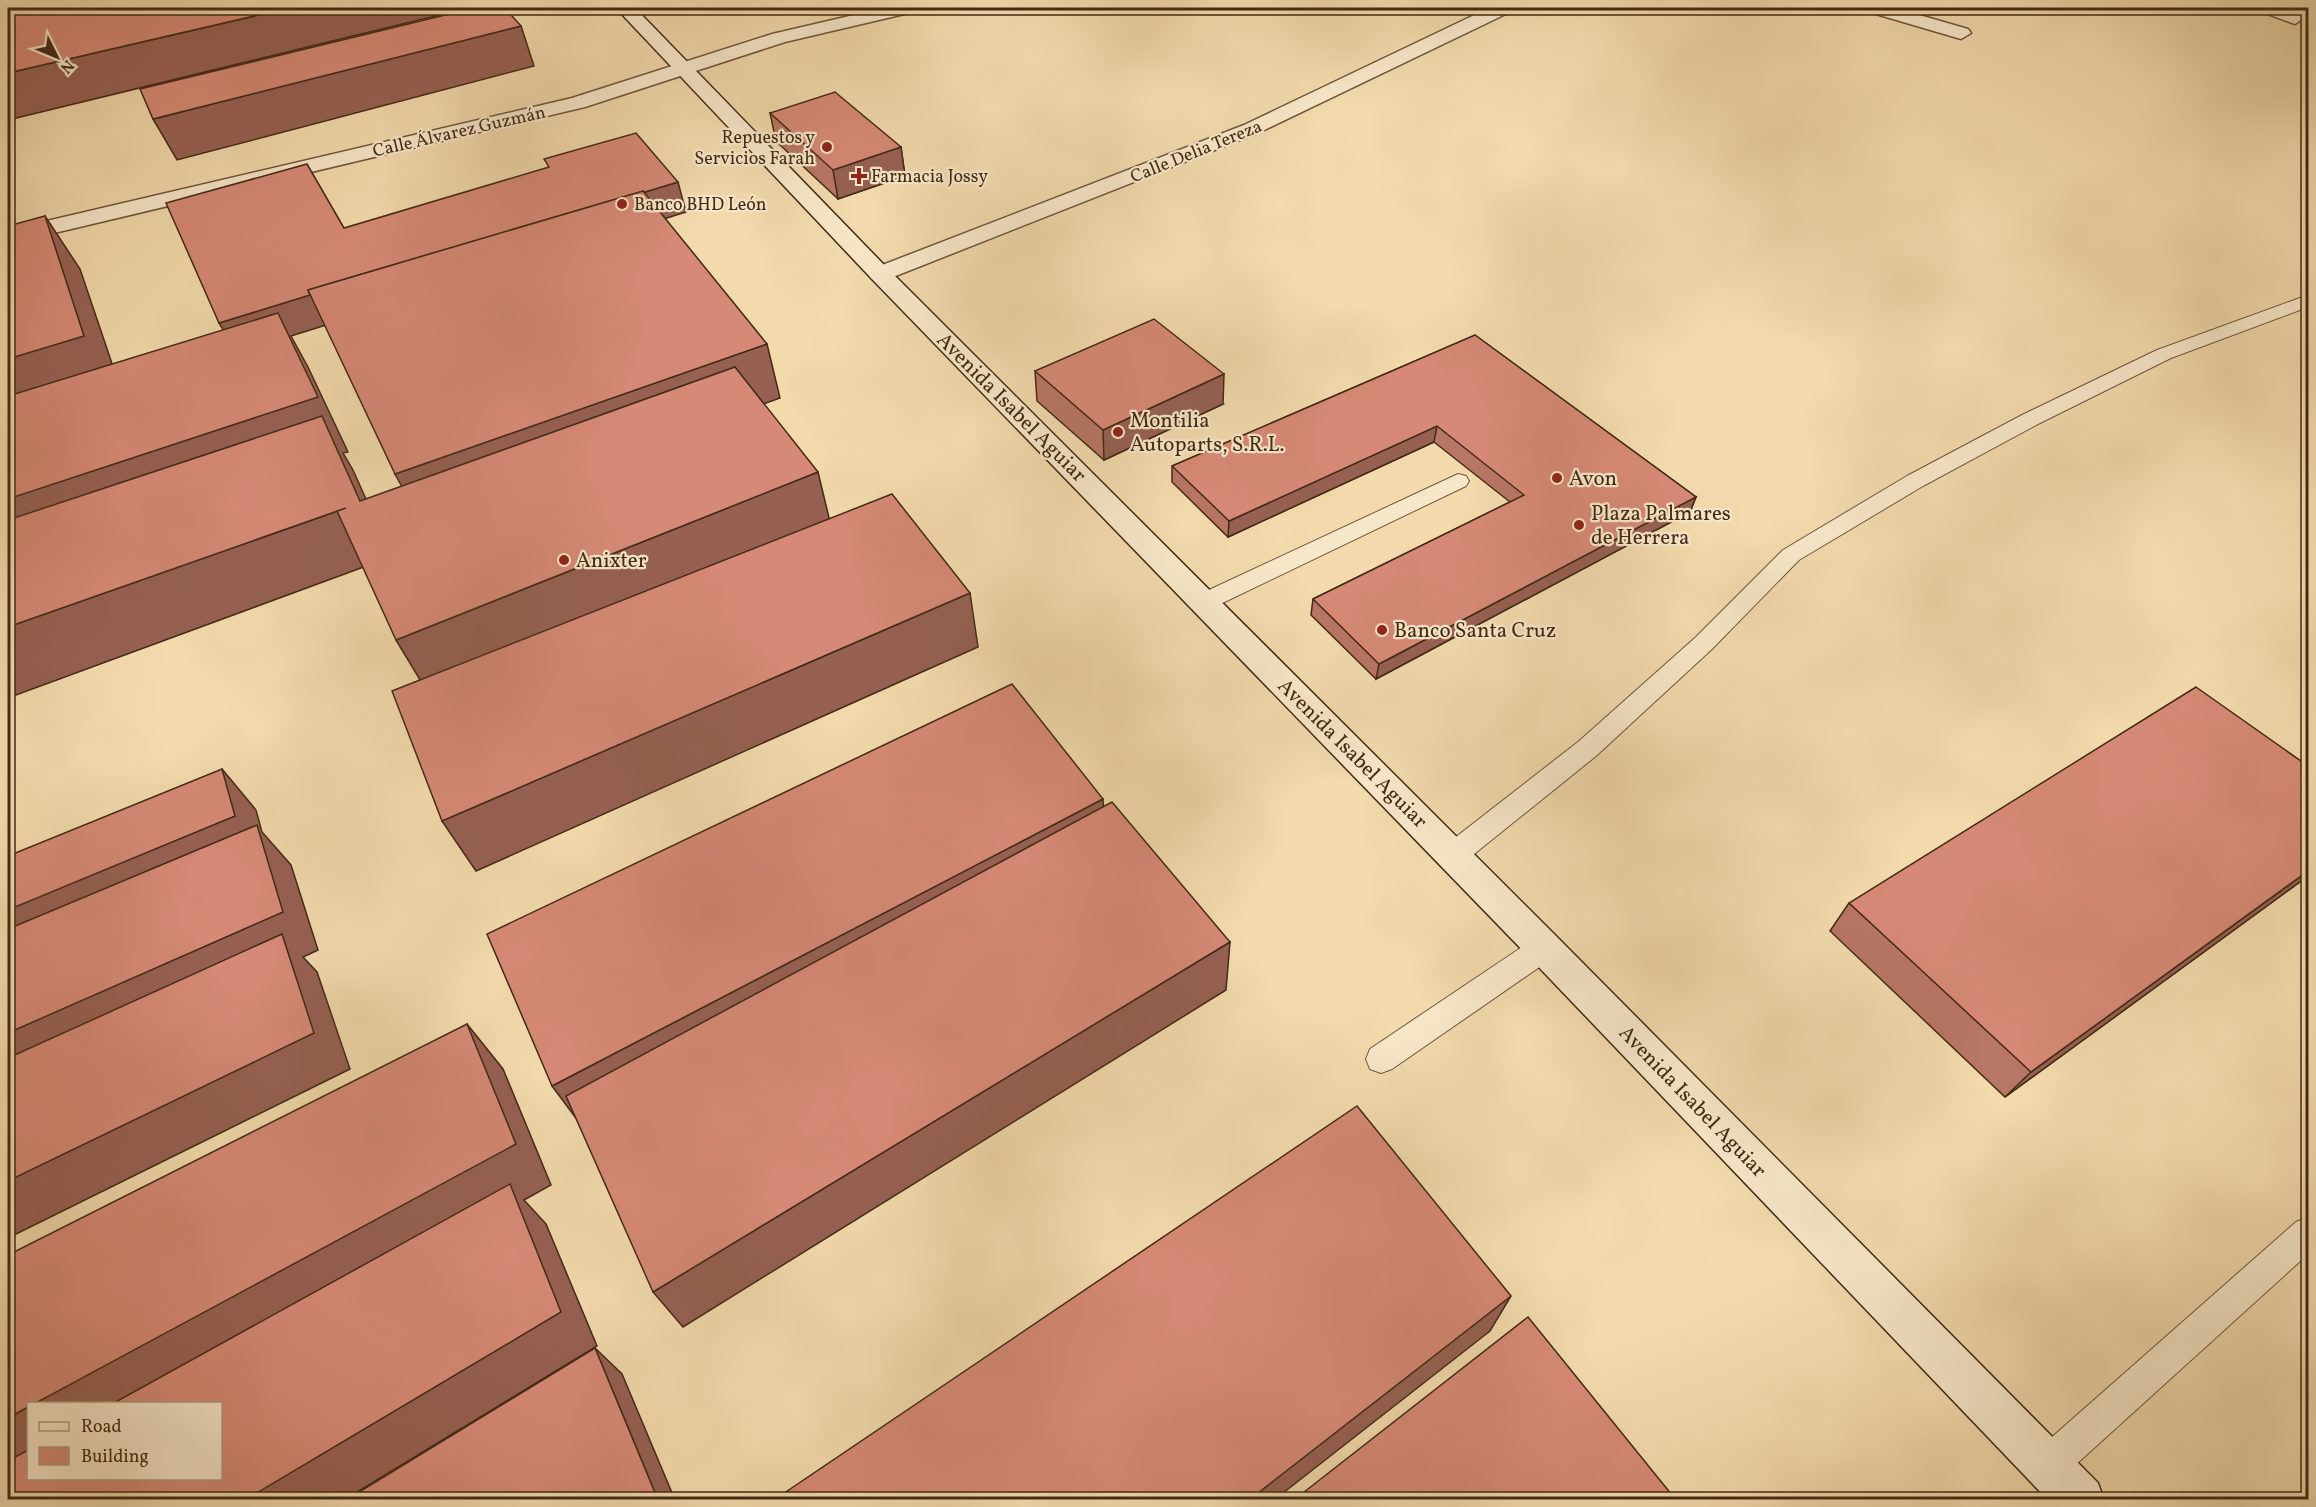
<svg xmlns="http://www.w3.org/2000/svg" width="2316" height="1507" viewBox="0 0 2316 1507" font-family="Vollkorn,serif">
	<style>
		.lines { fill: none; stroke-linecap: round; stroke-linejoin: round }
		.service-casing { stroke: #6e563c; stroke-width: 2 }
		.minor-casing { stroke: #6e563c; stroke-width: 3 }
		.secondary-casing { stroke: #422a16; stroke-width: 3 }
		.service { fill: #f7e7c9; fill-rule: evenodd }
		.minor { fill: #f7e7c9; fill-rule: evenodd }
		.secondary { fill: #f7e7c9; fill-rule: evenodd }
		.wall { fill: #b87665; stroke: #422a16; stroke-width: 1.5 }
		.shaded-wall { fill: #966053; stroke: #422a16; stroke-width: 1.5 }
		.building { fill: #d68976; stroke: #422a16; stroke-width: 1.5 }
		.poi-dot { fill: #8f2418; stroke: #f7e7c9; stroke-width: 2 }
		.labels { text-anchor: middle; stroke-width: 4.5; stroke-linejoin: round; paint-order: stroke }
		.far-street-label { font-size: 18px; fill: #422a16; stroke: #f7e7c9 }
		.far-poi-label { font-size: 18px; fill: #422a16; stroke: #f7e7c9; text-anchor: start }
		.street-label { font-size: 21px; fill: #422a16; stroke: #f7e7c9 }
		.poi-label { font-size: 21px; fill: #422a16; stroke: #f7e7c9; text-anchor: start }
	</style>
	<rect width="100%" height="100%" fill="#f2daac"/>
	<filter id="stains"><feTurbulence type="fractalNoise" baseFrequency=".00333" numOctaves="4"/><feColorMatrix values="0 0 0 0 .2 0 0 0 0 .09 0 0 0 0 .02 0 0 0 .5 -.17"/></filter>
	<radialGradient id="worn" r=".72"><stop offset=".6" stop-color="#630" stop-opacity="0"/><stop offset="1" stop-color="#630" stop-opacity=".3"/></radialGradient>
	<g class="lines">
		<defs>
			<g id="service">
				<path d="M2308,295V307L2171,358L2038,424L1923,486L1799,560L1712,649L1596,756L1463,863L1453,866L1443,863L1440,855L1443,847L1578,742L1696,637L1783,550L1907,476L2024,414L2157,350Z"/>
				<path d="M1458,474L1466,476L1469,481L1466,486L1212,608L1204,610L1196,608L1192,602L1196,596Z"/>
				<path d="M1544,936L1554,939L1558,948L1554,957L1392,1069L1381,1073L1370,1069L1366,1059L1370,1049L1534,939Z"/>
				<path d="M2308,1217V1254L2061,1478L2048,1483L2035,1478L2030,1465L2035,1452L2296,1222Z"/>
			</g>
			<g id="minor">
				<path d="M884,8H915L913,12L785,42L585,107L8,244V230L572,98L772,34Z"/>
				<path d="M1489,8H1512L1510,12L1258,133L888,279H872L868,274L872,269L1244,125Z"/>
				<path d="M1867,8H1895L1968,29L1971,33L1961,39L1869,12Z"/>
				<path d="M2260,8C2274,7 2295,5 2304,18L2295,24L2262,12Z"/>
			</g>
			<path id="secondary" d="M616,8H635L888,269L1557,937L2098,1483L2104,1500H2048L1531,959L872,279Z"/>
		</defs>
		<use href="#service" class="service-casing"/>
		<use href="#minor" class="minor-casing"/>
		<use href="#secondary" class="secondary-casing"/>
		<use href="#service" class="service"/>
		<use href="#minor" class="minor"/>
		<use href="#secondary" class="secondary"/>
	</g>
	<g class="wall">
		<path d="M770,113L901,147L905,176L838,199L776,141Z"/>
		<path d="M1475,335L1696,497L1690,512L1376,679L1311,615L1313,599L1510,502L1434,442L1228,537L1172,482V466Z"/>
		<path d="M1035,371L1223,404L1104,460L1037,401Z"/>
		<path d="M2308,876L2005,1097L1830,931L1849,903Z"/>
	</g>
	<g class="shaded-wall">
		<path d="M289,8H459L460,10L8,120V73Z"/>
		<path d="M521,26L534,66L177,160L153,119Z"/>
		<path d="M901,147L905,176L838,199L833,170Z"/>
		<path d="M678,182L686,212L291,336L308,367L348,452L343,453L353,470L391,555L360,501L8,569V499L237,353L219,323Z"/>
		<path d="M45,216L80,269L121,390L8,426V359Z"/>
		<path d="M767,344L780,398L424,528L395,474Z"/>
		<path d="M1224,374L1223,404L1104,460L1103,430Z"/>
		<path d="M1437,426L1434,442L1228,537L1229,521Z"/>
		<path d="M818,472L831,526L428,693L396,640Z"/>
		<path d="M1696,497L1690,512L1376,679L1379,664Z"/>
		<path d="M346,508L377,562L8,698V627Z"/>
		<path d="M970,593L978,647L476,871L442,821Z"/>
		<path d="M222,769L256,810L262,832L291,865L318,950L303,957L317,972L350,1069L8,1238V910Z"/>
		<path d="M1103,799L1106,849L584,1129L552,1086Z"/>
		<path d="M2308,871V876L2005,1097L2031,1072Z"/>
		<path d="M1230,942L1226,990L683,1327L653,1292Z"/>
		<path d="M467,1024L503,1069L551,1185L524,1200L546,1224L597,1346L344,1500H245L157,1404H34Z"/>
		<path d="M1511,1296L1490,1331L1274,1500H1249Z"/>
		<path d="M595,1348L622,1374L675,1500H658Z"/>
		<path d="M28,1407V1475L8,1486V1418Z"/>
	</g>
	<g class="building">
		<path d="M8,8H289L8,73Z"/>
		<path d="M474,8H505L521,26L153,119L140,89Z"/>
		<path d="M835,92L901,147L833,170L770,113Z"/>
		<path d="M636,133L678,182L645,192L643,191L308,290L310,295L219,323L166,203L307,164L344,228L549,167L544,159Z"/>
		<path d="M643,191L767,344L395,474L308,290Z"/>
		<path d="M45,216L84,336L8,359V226Z"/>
		<path d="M278,313L318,397L8,499V396Z"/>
		<path d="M1154,319L1224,374L1103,430L1035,371Z"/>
		<path d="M1475,335L1696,497L1379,664L1313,599L1524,495L1437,426L1229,521L1172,466Z"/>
		<path d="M735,367L818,472L396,640L337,511L346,508L8,627V520L322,416L360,501Z"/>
		<path d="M892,494L970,593L442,821L392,691Z"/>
		<path d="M1012,684L1103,799L552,1086L487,934Z"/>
		<path d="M2196,687L2308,766V871L2031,1072L1849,903Z"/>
		<path d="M222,769L235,816L8,910V856Z"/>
		<path d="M1112,802L1230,942L653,1292L566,1096Z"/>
		<path d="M257,825L283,912L8,1033V929Z"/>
		<path d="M282,934L314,1033L8,1181V1058Z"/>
		<path d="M467,1024L516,1144L34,1404H28V1407L8,1418V1255Z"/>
		<path d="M1357,1106L1511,1296L1249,1500H774Z"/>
		<path d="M510,1184L561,1312L245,1500H8V1461L28,1450V1479H220V1404H112Z"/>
		<path d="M1528,1317L1676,1500H1294Z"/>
		<path d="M595,1348L658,1500H346Z"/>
	</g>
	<g class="poi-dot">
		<circle cx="827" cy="147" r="6"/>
		<path d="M856 167h6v6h6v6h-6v6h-6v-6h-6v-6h6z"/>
		<circle cx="622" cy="204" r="6"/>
		<circle cx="1118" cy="432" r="6"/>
		<circle cx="1557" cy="478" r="6"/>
		<circle cx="1579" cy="525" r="6"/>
		<circle cx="564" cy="560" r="6"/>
		<circle cx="1382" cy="630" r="6"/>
	</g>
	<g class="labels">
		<g class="far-street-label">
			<text transform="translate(459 131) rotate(-13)" y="6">Calle Álvarez Guzmán</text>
			<text transform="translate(1196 151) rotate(-22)" y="6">Calle Delia Tereza</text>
		</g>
		<g class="far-poi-label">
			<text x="815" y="143" text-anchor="end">Repuestos y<tspan x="815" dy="21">Servicios Farah</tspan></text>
			<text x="871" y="182">Farmacia Jossy</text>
			<text x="634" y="210">Banco BHD León</text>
		</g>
		<g class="street-label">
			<text transform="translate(1012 407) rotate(45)" y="7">Avenida Isabel Aguiar</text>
			<text transform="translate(1353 753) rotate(45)" y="7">Avenida Isabel Aguiar</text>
			<text transform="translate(1693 1101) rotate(46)" y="7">Avenida Isabel Aguiar</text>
		</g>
		<g class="poi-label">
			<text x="1130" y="427">Montilia<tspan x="1130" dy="24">Autoparts, S.R.L.</tspan></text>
			<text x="1569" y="485">Avon</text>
			<text x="1591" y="520">Plaza Palmares<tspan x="1591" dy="24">de Herrera</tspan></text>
			<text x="576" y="567">Anixter</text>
			<text x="1394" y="637">Banco Santa Cruz</text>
		</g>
	</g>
	<rect width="2316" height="1507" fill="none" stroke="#f2daac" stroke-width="30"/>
	<rect x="9" y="9" width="2298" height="1489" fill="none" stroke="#422a16" stroke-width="3"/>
	<rect x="15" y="15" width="2286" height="1477" fill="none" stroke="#422a16" stroke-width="1.5"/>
	<rect x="27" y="1402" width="195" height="78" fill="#f7e7c9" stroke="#af9b81" stroke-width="1.5"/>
	<rect x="39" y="1422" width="30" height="9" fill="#f7e7c9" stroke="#af9b81" stroke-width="1.5"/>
	<text x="81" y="1432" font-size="18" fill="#422a16">Road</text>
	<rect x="39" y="1447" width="30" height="18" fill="#d68976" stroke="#af9b81" stroke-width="1.5"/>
	<text x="81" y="1462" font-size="18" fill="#422a16">Building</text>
	<g transform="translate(57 57) rotate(133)" stroke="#f7e7c9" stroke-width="4.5" paint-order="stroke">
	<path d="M0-4.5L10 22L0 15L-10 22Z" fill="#422a16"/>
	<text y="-9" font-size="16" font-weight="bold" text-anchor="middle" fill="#422a16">N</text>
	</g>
	<rect width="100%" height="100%" filter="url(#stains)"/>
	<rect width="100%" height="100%" fill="url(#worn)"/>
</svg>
